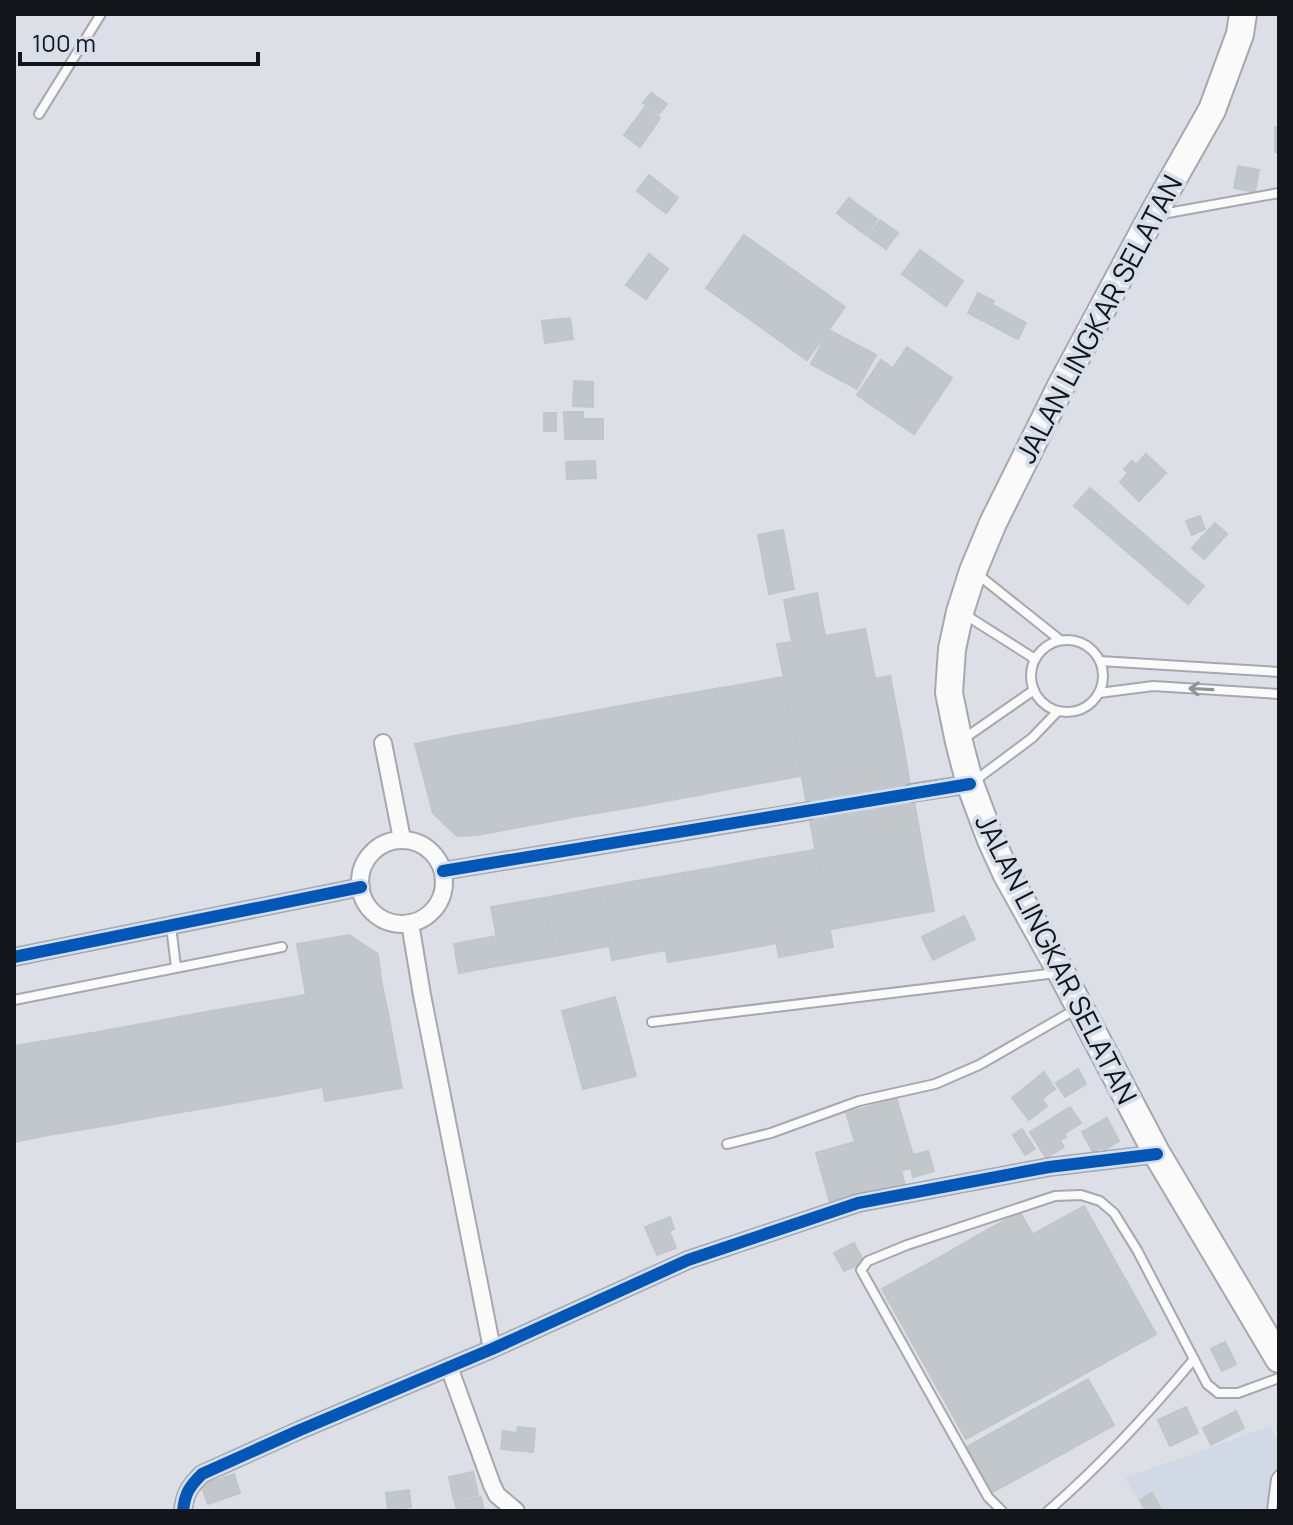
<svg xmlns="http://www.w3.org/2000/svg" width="1293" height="1525" viewBox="0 0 1293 1525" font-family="Manrope,sans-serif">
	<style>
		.built { fill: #d1d9e7 }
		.building { fill: #c2c7cb; stroke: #c1c6c9; stroke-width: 2 }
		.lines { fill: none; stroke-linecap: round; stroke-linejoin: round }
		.minor-tunnel { stroke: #bec2c7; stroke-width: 16; stroke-dasharray: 16 8; stroke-linecap: butt }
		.service-casing { stroke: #a6a8ad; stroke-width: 12 }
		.minor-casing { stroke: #a6a8ad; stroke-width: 20 }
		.trunk-casing { stroke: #a6a8ad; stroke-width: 30 }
		.service { stroke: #fafafb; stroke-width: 8 }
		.minor { stroke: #fafafb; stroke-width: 16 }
		.trunk { stroke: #fafafb; stroke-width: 26 }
		.cycleway-casing { stroke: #d7dfeb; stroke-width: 17 }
		.cycleway { stroke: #0057b8; stroke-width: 12 }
		.oneway { stroke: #929395 }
		.labels { text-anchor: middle; stroke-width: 8; stroke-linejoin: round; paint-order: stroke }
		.street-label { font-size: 28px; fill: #121519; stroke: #d7dfeb }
	</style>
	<rect width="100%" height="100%" fill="#dce0e6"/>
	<path class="built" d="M1270,1426L1279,1442V1511H1144L1125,1478Z"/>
	<g class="building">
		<path d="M651,93L667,104L659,114L643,103Z"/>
		<path d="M645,107L660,118L640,147L624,135Z"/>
		<rect x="1275" y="127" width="4" height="25"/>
		<path d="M1238,166L1259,170L1255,192L1234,188Z"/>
		<path d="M649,175L678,198L666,213L637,191Z"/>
		<path d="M849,198L877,219L866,235L837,213Z"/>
		<path d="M880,220L898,233L886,249L868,236Z"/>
		<path d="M744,235L845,307L807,360L706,288Z"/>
		<path d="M920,250L963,281L946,306L902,274Z"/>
		<path d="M649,254L668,269L646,299L626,285Z"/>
		<path d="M978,293L994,301L983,321L968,313Z"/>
		<path d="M993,305L1026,323L1018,339L984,321Z"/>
		<path d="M570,318L573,339L545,343L542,321Z"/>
		<path d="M829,330L876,355L857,389L811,364Z"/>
		<path d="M907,347L952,378L914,434L857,395L881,360L893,368Z"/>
		<path d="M574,381L593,382V407L573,406Z"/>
		<path d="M564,412H583V419H603V439H565Z"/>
		<rect x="544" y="413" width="12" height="18"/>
		<path d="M1146,454L1166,473L1139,501L1120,482L1128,473L1124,469L1132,461L1136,465Z"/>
		<path d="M595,461L596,478L567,479L566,462Z"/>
		<path d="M1090,488L1204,586L1188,604L1074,506Z"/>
		<path d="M1200,516L1205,529L1192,535L1186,521Z"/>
		<path d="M1215,523L1227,534L1204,559L1192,548Z"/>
		<path d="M783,530L794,589L769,594L758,535Z"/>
		<path d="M817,593L825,636L865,629L875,678L787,694L777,644L792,642L784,600Z"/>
		<path d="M890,676L900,727L796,746L787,694Z"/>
		<path d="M783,677L801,776L745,786L727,687Z"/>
		<path d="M727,687L745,786L693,796L674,696Z"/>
		<path d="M674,696L693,796L639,806L620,706Z"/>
		<path d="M620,706L639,806L584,815L566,716Z"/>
		<path d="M566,716L584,815L531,825L513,726Z"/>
		<path d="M513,726L531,825L477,835L459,735Z"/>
		<path d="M900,727L905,754L801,772L796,746Z"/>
		<path d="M459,735L477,835L457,836L433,813L415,744Z"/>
		<path d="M905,754L909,780L806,799L801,772Z"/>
		<path d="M909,780L915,807L811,826L806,799Z"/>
		<path d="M915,807L920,834L816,853L811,826Z"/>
		<path d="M920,834L924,858L821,877L816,853Z"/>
		<path d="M815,850L833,947L779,957L761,859Z"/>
		<path d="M924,858L934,911L831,929L821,877Z"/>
		<path d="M761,859L777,943L723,953L707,869Z"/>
		<path d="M707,869L723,953L668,962L653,878Z"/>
		<path d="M653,878L666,950L612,960L598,888Z"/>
		<path d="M598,888L609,946L555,956L544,898Z"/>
		<path d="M544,898L555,956L502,965L491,907Z"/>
		<path d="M964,916L975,939L933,960L922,937Z"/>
		<path d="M349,935L378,954L381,980L306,995L297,944Z"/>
		<path d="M497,936L502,965L459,973L454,944Z"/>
		<path d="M381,980L389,1018L313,1031L306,995Z"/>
		<path d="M306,995L323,1087L269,1097L252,1004Z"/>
		<path d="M615,997L636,1076L583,1089L562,1011Z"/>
		<path d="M252,1004L269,1097L217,1106L200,1013Z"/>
		<path d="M200,1013L217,1106L164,1115L147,1023Z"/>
		<path d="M389,1018L396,1056L320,1069L313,1031Z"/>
		<path d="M147,1023L164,1115L109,1125L92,1033Z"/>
		<path d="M92,1033L109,1125L54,1134L38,1042Z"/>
		<path d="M38,1042L54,1134L14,1142V1046Z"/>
		<path d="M396,1056L402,1088L325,1101L320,1069Z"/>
		<path d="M1078,1069L1086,1084L1065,1097L1056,1083Z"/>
		<path d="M1044,1072L1055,1089L1042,1099L1047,1106L1029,1120L1012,1098Z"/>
		<path d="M896,1097L913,1155L899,1159L883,1100Z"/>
		<path d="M882,1103L890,1132L855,1142L846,1113Z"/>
		<path d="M1070,1107L1081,1123L1064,1134L1066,1137L1060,1140L1064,1147L1046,1158L1030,1132Z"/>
		<path d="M1107,1118L1119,1141L1104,1150L1091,1127Z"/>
		<path d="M1091,1127L1103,1147L1093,1152L1082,1132Z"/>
		<path d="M1022,1129L1035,1149L1025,1155L1013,1135Z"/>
		<path d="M890,1132L905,1185L831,1206L816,1153Z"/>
		<path d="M928,1151L934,1171L913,1177L911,1168L903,1170L899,1159Z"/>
		<path d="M1084,1206L1156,1334L1104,1363L1032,1235Z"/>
		<path d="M1020,1212L1104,1363L1057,1389L973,1238Z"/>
		<path d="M670,1217L674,1229L669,1231L676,1248L657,1255L645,1227Z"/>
		<path d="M973,1238L1057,1389L1017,1411L933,1261Z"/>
		<path d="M854,1243L864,1262L844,1271L834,1253Z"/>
		<path d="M933,1261L1017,1411L966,1439L882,1289Z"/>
		<path d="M1225,1342L1236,1364L1222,1371L1211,1349Z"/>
		<path d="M1088,1379L1114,1425L993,1492L967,1447Z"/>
		<path d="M1186,1407L1198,1433L1170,1446L1158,1420Z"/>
		<path d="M1236,1411L1244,1428L1211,1445L1203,1428Z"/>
		<path d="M518,1427L535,1429L533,1452L501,1449L503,1431L517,1433Z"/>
		<path d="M473,1472L478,1495L454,1500L449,1477Z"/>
		<path d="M234,1474L240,1493L208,1504L201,1485Z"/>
		<path d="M409,1490L411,1507L388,1509L386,1493Z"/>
		<path d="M1152,1493L1162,1511H1146L1140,1500Z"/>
		<path d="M481,1497L484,1511H457L455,1502Z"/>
	</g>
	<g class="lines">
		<path class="minor-tunnel" d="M808,811L912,793"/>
		<defs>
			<g id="service">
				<path d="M39,114L101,14"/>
				<path d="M1162,214L1279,193"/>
				<path d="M976,573L1060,640"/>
				<path d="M964,614L1035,659"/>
				<circle cx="1067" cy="676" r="36"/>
				<path d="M1100,661L1279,672"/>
				<path d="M1099,693L1153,686L1279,694"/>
				<path d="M962,740L1034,690"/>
				<path d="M973,782L1032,738L1058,711"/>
				<path d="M171,926L176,967"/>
				<path d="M14,1000L282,947"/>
				<path d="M652,1022L1056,973"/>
				<path d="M727,1144L771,1133L859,1101L935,1084L979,1065L1078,1008"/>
				<path d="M1002,1511L988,1497L861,1270L868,1261L907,1245L1055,1196L1081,1195L1100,1201L1114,1213L1137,1250L1207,1384L1218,1393H1238L1279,1378"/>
				<path d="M1048,1511C1101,1465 1149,1413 1194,1359"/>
				<path d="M1272,1511L1276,1479L1279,1475"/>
			</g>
			<g id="minor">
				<path d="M383,743L402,839"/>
				<path d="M912,793L970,784"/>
				<circle cx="402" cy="882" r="42"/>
				<path d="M443,871L808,811"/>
				<path d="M410,923L422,995L492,1349"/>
				<path d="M14,957L361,887"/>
				<path d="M449,1367L492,1485L497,1495L516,1511"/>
				<path d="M183,1511C185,1493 189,1487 202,1474L300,1430L492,1349L688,1260L858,1203L1049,1167L1157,1154"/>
			</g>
			<path id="trunk" d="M1243,14L1240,34L1212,110L1152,216L1061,386L993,523L973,571L960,612L952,649L949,693L959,742L970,784L991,840L1007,875L1061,972L1157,1154L1279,1359"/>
		</defs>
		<use href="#service" class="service-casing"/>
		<use href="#minor" class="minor-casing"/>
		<use href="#trunk" class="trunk-casing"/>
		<use href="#service" class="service"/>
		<use href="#minor" class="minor"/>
		<use href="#trunk" class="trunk"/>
		<defs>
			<g id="cycleway">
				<path d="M443,871L970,784"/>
				<path d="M14,957L361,887"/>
				<path d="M183,1511C185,1493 189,1487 202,1474L300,1430L492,1349L688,1260L858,1203L1049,1167L1157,1154"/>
			</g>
		</defs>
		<use href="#cycleway" class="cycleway-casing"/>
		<use href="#cycleway" class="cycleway"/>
	</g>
	<defs><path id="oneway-shaft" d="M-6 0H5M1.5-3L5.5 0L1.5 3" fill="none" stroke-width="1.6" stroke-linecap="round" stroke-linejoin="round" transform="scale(2)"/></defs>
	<use class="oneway" href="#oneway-shaft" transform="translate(1201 689) rotate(-177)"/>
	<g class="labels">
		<g class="street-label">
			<text transform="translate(1099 319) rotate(-62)" y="10">JALAN LINGKAR SELATAN</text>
			<text transform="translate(1056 959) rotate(63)" y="10">JALAN LINGKAR SELATAN</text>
		</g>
	</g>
	<rect width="1293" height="1525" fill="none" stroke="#121519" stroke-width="32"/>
	<path d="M20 52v12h238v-12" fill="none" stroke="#121519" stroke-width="4"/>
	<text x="32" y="52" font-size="24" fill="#121519" stroke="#d7dfeb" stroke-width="6" paint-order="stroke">100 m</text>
</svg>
